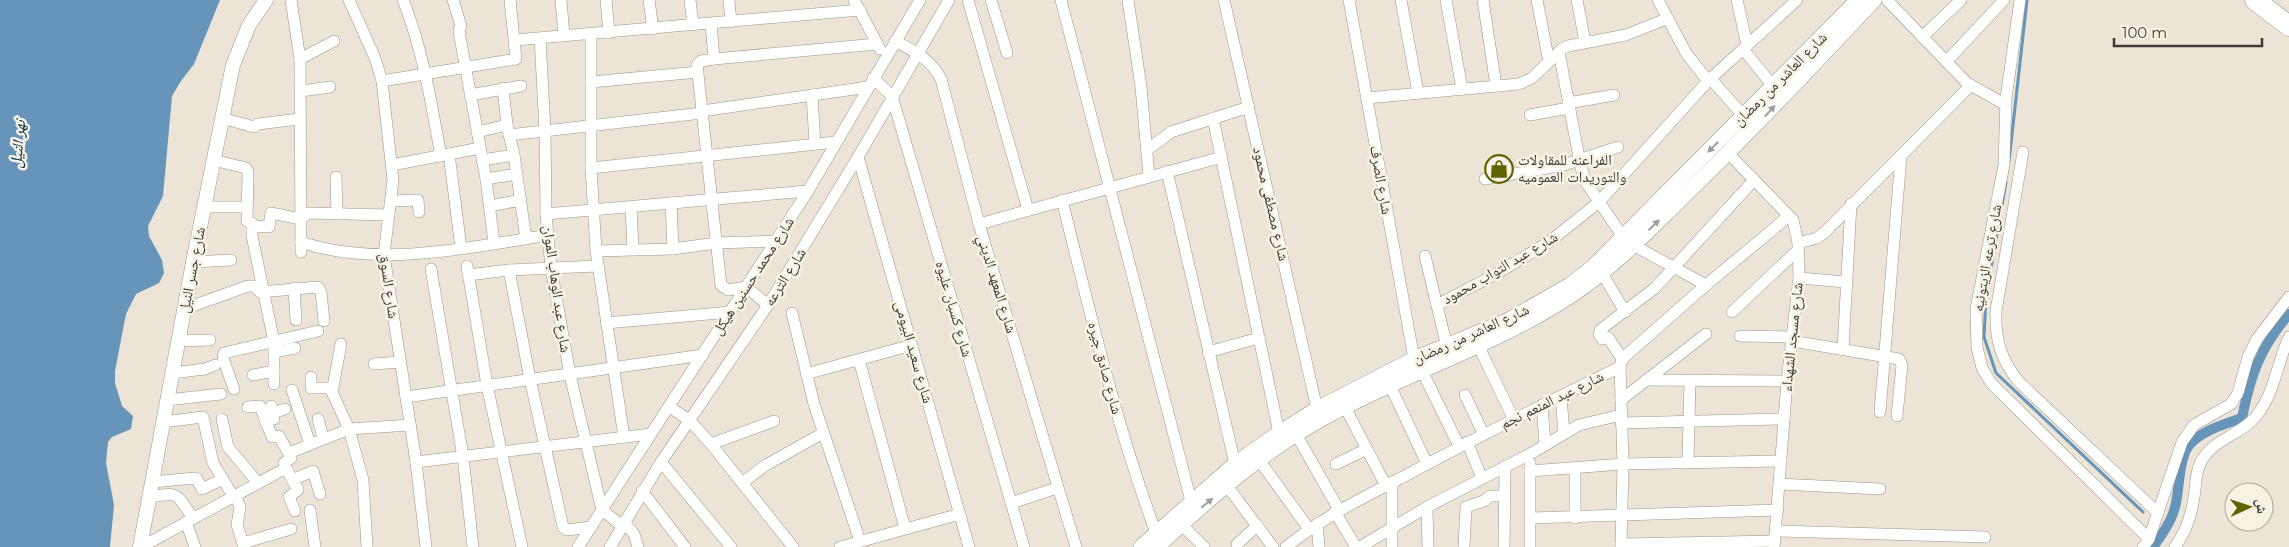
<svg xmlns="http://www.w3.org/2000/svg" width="2289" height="547" viewBox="0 0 2289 547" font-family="Montserrat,'Noto Naskh Arabic',sans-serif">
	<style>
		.water { fill: #6695b9 }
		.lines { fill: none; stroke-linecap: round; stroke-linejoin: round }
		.stream { stroke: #6695b9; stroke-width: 3 }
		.canal { stroke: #6695b9; stroke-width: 10 }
		.minor-casing { stroke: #9b9588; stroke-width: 12 }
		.tertiary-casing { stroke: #9b9588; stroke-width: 15 }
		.secondary-casing { stroke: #9b9588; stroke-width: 16 }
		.motorway-casing { stroke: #9b9588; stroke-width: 21 }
		.minor { stroke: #fff; stroke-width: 11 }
		.tertiary { stroke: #fff; stroke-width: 14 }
		.secondary { stroke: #fff; stroke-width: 15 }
		.motorway { stroke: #fff; stroke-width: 20 }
		.oneway { fill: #9f9e9b }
		.labels { text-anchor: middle; stroke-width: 5; stroke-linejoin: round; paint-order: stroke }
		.street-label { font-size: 15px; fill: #3f3c37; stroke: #f8f2e4 }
		.poi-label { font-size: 15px; fill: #3f3c37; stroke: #f8f2e4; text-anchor: start }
		.water-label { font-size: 16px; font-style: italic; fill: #052d46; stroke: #f8f2e4 }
	</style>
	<rect width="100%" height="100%" fill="#ebe4d7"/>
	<path class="water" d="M0,0H220L194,64L181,81L172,96L163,196L148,226L149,236L162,260L164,273L159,283L136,294L126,314L124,324L115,371V383L122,406L133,416L131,429L112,437L108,442L106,463L114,505L110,547H0Z"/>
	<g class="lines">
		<g class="stream">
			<path d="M2009,161L2027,0"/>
			<path d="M2006,182L1986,297L1984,337L1996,373L2143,512"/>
		</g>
		<path class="canal" d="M2153,547C2162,535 2172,521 2175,507C2180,490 2178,456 2191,443C2203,430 2226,424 2242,418C2251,374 2260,348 2289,314"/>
		<defs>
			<g id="minor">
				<path d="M291,0L300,59L301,252"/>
				<path d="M349,0L375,58L382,81L393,180L384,255L416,462L426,547"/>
				<path d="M403,0C423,50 431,102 441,156"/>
				<path d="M453,0L461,26L459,30L460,37L486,179L494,243"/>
				<path d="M561,0L564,36"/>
				<path d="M606,0L609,33"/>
				<path d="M649,0L653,29"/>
				<path d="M690,0L693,25"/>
				<path d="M729,0L731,22"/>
				<path d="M854,0L880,49"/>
				<path d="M968,0L1028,210"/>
				<path d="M991,0L1007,53"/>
				<path d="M1061,0L1191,501"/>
				<path d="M1128,0L1141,87L1149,176"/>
				<path d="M1224,0L1317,409"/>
				<path d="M1349,0L1414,359"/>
				<path d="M1401,0L1418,93"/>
				<path d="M1446,0L1462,89"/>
				<path d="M1483,0L1496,86"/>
				<path d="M1537,0L1549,62"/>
				<path d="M1577,0L1585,42"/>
				<path d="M1658,0L1686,53L1708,81"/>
				<path d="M1737,0L1747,45"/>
				<path d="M1887,0L1967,83L2006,105"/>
				<path d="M2020,0L2006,98L2004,165L1976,309L1977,347L1982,368L1991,383L2149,539"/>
				<path d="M711,24L714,59L701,61L697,65L721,285L728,290L746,287L768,305"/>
				<path d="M591,34V168L596,251L624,437"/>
				<path d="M1922,37L1961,0"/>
				<path d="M540,38L545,131L546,214L551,268L570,375L602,510L622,526"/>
				<path d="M515,40L860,10"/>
				<path d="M895,41C914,51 931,59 941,79L979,224L1076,547"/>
				<path d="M1743,49L1773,86"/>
				<path d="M1559,52L1581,168L1587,184L1623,237"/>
				<path d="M300,59L334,41"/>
				<path d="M714,59L877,44"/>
				<path d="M1946,62L2004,0"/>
				<path d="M873,78L892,96L1024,547"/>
				<path d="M1710,78L1748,121"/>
				<path d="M382,81L516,59L510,0"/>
				<path d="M591,82L698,72"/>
				<path d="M503,88L507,125L514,155L526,239"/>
				<path d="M301,91L330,87"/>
				<path d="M470,95L521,86"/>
				<path d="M812,95L815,144"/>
				<path d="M1367,98L1519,84L1532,78L1562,49L1568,46L1626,35L1666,19"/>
				<path d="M1568,103L1614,95"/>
				<path d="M702,111L868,87"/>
				<path d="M1530,115L1569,108"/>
				<path d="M222,118L254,127L258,124L299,119"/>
				<path d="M1213,118L1279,433"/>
				<path d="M477,132L507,125"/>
				<path d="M509,135L702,113"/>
				<path d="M1147,150L1171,132L1249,107"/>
				<path d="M2023,152L1996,311C1995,340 2001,360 2019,382L2158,513"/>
				<path d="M1728,153L1793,220L1798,243L1799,278L1787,381L1774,547"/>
				<path d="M449,154L461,248"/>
				<path d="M858,157L969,547"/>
				<path d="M213,160L246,168L248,172L247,221L252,223V236L274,342V384"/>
				<path d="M482,160L514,155"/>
				<path d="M392,165L480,148"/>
				<path d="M591,168L836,142"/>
				<path d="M1167,171L1235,464"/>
				<path d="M336,177L337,214"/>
				<path d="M486,179L517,174"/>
				<path d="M1485,179L1564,165L1618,147"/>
				<path d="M1062,200C1090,312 1116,425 1156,533"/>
				<path d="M392,201L418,200L419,212"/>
				<path d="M671,203L673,249"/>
				<path d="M490,206L521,200"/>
				<path d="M204,207H246"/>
				<path d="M631,207L633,249"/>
				<path d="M546,214L808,191"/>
				<path d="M979,224L1222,157"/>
				<path d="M252,226L269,227L271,213L301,219L308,213L389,215"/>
				<path d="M301,242C376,268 470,248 548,235"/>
				<path d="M1798,243L1817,238L1825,232L1971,85"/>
				<path d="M1633,245L1706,285"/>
				<path d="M596,251L673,249L716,243L776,241"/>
				<path d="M1425,256L1447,347"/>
				<path d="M193,262L231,260"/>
				<path d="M467,266L487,385L522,547"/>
				<path d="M431,269L463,457L473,547"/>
				<path d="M509,270L530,379L563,527L567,530L591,527"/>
				<path d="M1602,273L1625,312"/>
				<path d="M468,275L509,270L597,266"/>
				<path d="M1799,278L1846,282"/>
				<path d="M294,288L296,320"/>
				<path d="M1437,305L1496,274L1549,242L1599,202L1708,81L1797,0"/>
				<path d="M184,309L248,286H254L260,292L318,287L321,292L324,321"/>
				<path d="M1732,312L1799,249"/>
				<path d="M792,313L814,404L860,541"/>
				<path d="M606,323L731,312"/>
				<path d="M1740,336L1793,337"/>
				<path d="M178,341L210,340"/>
				<path d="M1792,341L1899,359L1902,365L1897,416"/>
				<path d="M341,344L332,392L349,429L363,480L367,547"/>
				<path d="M1478,345L1514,420"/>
				<path d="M1843,349L1851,204"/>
				<path d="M274,352L295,348"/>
				<path d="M1208,352L1259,338"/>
				<path d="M1622,359L1608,337L1602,339L1599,334L1600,330L1655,288L1754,180"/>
				<path d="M859,360L905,528"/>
				<path d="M374,364L400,362"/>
				<path d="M1422,371L1459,446"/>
				<path d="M172,373L205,369L215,365"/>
				<path d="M806,374L912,345"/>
				<path d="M253,375L274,371"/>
				<path d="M311,377V388H332"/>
				<path d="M1387,379L1427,464"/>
				<path d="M1646,380L1787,381"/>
				<path d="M234,389L223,358L224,353L318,331"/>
				<path d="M292,390L310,444"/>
				<path d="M1465,395L1483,433"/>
				<path d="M1561,396L1564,434"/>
				<path d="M406,397L703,355"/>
				<path d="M167,400L221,394"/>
				<path d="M1621,400L1706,334"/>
				<path d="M1542,405L1545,445"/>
				<path d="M248,407L260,406L272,437L279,436L289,454"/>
				<path d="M670,407L690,421L711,444L793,547"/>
				<path d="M1345,407L1386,486"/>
				<path d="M1880,412L1901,156"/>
				<path d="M272,413L285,409"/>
				<path d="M222,419L228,447L258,483"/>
				<path d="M318,419L323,438"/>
				<path d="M265,421L274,419L271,406"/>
				<path d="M163,422L203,417L213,463L233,496"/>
				<path d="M1621,423L1784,419"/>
				<path d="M1296,434L1339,510"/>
				<path d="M1467,442L1482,478"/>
				<path d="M711,444L774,421"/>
				<path d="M1259,460L1309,529"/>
				<path d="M416,462L651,434"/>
				<path d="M661,462L731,547"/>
				<path d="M1688,462L1690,380"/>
				<path d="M1530,463V547"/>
				<path d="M1336,464L1367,449"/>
				<path d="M286,468L298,490L289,497L295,511"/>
				<path d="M1575,468V518"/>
				<path d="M1530,471L1623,464L1781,461"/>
				<path d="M292,480L313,471L320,494"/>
				<path d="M152,482L195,478L197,479L202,489L223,479"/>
				<path d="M742,483L766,465L823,433"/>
				<path d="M1779,484L1880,489"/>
				<path d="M1227,486L1273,547"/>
				<path d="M642,491L685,547"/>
				<path d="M235,495L240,507L237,525L244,547"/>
				<path d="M150,497C181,492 175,493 193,518"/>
				<path d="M1011,503L1057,488"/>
				<path d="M1427,507L1428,547"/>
				<path d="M310,510L315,547"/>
				<path d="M1335,512L1356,547"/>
				<path d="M1531,518L1778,510"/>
				<path d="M186,522L195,547"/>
				<path d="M624,522L634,534L638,547"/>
				<path d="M1317,524L1319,547"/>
				<path d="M1182,525L1204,547"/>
				<path d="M1776,531L1985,537"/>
				<path d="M243,543L291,529"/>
				<path d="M1237,544L1257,526"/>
				<path d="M1621,544L1775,541"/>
				<path d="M141,547L286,468L284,463L291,458L289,453L349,429L410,425"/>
				<path d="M578,547L808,191L920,0"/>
				<path d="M610,547L661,462L768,305L858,157L949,0"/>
				<path d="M840,547L960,514"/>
				<path d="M1286,547C1322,518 1362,498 1403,477C1474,438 1547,403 1620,367"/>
				<path d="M1360,547L1427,507L1530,454L1579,425L1621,415"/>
				<path d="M1392,547V482"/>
				<path d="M1464,547L1466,507L1484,501L1490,496H1505"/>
				<path d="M1504,547L1505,466"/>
				<path d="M1621,547L1623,464L1620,367L1622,359L1706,285L1783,221L1787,214"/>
				<path d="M2143,547L2149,539L2182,442L2194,425L2231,404L2238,393L2248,357L2257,339L2289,297"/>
				<path d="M2175,547C2187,530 2193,510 2195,490C2196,481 2196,472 2200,464C2211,439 2242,435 2257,415C2275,392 2277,363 2289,337"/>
			</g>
			<path id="tertiary" d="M140,547L193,262L233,65L249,25L266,0"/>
			<g id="secondary">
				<path d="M1141,547L1235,464L1279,433L1317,409L1414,359L1507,321L1570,285L1593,267L1858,0"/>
				<path d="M1157,547C1209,498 1264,450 1327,416C1407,372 1497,345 1573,294C1614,267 1648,231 1683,197C1749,133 1811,67 1874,0"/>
			</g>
			<path id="motorway" d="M2255,0L2289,26"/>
		</defs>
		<use href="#minor" class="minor-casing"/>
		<use href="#tertiary" class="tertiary-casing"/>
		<use href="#secondary" class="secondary-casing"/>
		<use href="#motorway" class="motorway-casing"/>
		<use href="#minor" class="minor"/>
		<use href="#tertiary" class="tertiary"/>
		<use href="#secondary" class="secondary"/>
		<use href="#motorway" class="motorway"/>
	</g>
	<defs><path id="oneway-solid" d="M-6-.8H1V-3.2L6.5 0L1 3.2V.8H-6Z" transform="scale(1.25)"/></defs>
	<g class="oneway">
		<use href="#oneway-solid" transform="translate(1770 111) rotate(-47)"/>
		<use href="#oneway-solid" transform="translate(1713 147) rotate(135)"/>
		<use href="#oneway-solid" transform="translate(1654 225) rotate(-44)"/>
		<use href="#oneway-solid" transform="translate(1207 503) rotate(-40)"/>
	</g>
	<defs>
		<symbol id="shop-ring" viewBox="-11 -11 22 22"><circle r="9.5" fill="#f8f2e4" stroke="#5e6400" stroke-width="1.5"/><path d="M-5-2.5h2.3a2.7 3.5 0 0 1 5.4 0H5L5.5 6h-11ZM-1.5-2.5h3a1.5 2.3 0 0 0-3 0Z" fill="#5e6400"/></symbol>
	</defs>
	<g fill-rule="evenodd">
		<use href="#shop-ring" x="1483" y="153" width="32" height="32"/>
	</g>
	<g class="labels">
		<g class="street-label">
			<text transform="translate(1780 79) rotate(-45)" y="5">شارع العاشر من رمضان</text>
			<text transform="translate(1381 180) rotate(80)" y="5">شارع الصرف</text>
			<text transform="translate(1271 204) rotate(77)" y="5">شارع مصطفى محمود</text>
			<text transform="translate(1987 258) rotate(-80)" y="5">شارع ترعه الزيتونيه</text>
			<text transform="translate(1500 268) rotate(-30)" y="5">شارع عبد التواب محمود</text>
			<text transform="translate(192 270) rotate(-79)" y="5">شارع جسر النيل</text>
			<text transform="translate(753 276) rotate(-57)" y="5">شارع محمد حسنين هيكل</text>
			<text transform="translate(785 277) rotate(-58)" y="5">شارع الترعه</text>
			<text transform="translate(997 284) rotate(73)" y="5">شارع المعهد الديني</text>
			<text transform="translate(389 286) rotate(82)" y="5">شارع السوق</text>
			<text transform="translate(557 289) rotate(82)" y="5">شارع عبد الوهاب الموان</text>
			<text transform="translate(954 309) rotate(74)" y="5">شارع كسبان عليوه</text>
			<text transform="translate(1471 334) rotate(-24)" y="5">شارع العاشر من رمضان</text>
			<text transform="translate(1792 337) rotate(-84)" y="5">شارع مسجد الشهداء</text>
			<text transform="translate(914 352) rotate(74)" y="5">شارع سعيد البيومى</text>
			<text transform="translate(1105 368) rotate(75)" y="5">شارع صادق جيره</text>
			<text transform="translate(1552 400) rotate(-26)" y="5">شارع عبد المنعم نجم</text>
		</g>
		<g class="poi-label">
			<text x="1518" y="165">الفراعنه للمقاولات<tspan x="1518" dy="17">والتوريدات العموميه</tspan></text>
		</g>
		<g class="water-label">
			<text transform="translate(17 144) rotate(-85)" y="6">نهر النيل</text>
		</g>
	</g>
	<g transform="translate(2249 507) rotate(87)"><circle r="24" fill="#f8f2e4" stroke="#aea99f"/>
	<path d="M0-4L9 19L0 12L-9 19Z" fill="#5e6400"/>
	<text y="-8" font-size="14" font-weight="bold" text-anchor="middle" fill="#3f3c37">ش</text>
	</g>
	<path d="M2114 38v8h148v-8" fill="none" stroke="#3f3c37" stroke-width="2.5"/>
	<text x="2122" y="38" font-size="15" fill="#3f3c37" stroke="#f8f2e4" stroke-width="4" paint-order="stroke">100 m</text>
</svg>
